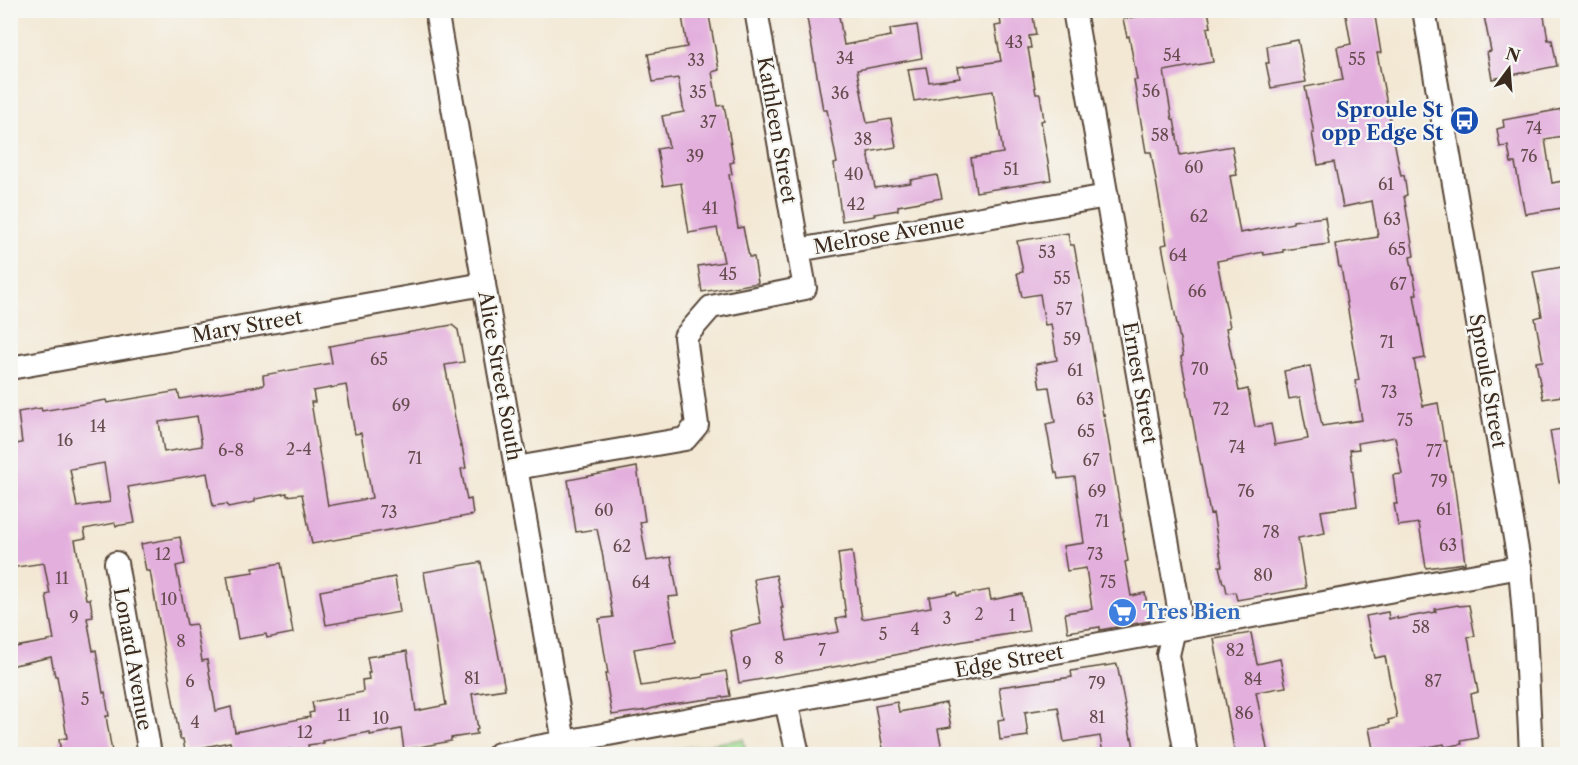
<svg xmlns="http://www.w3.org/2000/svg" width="1578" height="765" viewBox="0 0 1578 765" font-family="'Libre Caslon Text',serif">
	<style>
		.green { fill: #9ddc92; stroke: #6c8358; stroke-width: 1.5 }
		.building { fill: #e3afdd; fill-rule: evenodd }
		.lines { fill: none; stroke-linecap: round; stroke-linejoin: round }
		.street-casing { stroke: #574639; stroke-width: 26 }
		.street { stroke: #fff; stroke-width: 22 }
		.labels { text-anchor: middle; stroke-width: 4.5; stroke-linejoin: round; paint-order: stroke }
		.number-label { font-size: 16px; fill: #654b4e }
		.transit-label { font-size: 20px; font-weight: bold; fill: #164399; stroke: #f6f6f2; text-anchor: end }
		.street-label { font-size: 20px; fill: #3b2a1e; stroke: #f6f6f2 }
		.shop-label { font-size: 20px; font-weight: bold; fill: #366cbe; stroke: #f6f6f2; text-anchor: start }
	</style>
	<rect width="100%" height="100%" fill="#f6f6f2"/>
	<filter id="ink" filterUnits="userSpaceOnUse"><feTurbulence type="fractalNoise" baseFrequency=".0167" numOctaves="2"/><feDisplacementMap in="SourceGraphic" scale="12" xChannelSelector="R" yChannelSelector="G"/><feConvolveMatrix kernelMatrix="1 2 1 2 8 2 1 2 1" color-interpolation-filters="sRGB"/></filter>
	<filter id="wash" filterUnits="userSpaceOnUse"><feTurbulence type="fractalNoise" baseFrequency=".008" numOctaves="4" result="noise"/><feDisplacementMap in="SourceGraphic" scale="24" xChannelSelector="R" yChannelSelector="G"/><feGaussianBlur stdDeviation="1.35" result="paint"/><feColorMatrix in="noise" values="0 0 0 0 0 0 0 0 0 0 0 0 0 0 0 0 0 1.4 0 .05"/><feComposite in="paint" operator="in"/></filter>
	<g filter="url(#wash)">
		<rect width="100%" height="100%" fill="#f3e8d4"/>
		<path class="green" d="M743,739L747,754H649Z"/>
		<g id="blocks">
			<g class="building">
				<path d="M681,10H708L719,70L712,72L718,106L724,105L734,162L730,163L732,174L729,175L738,228L743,227L749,257H754L758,283L702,292L698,266L724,262L717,228L689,233L681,183L663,186L657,149L669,147L662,116L684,112L678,78L653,82L648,54L687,47Z"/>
				<path d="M816,10H838L844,45L891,36L890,29L917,25L922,58L857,70L867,123L891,119L896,147L868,152L875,188L911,183L910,180L937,175L942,198L898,206V210L874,214L875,216L842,221L834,164L837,163L827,110H823L806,12Z"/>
				<path d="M999,10H1032L1036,35L1029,36L1031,48H1028L1036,94H1040L1044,120L1041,121L1051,180L976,192L971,158L1003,153L993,91L959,96L958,94L914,101L908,69L926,67L929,82L960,78L958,67L1001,61L995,26L1001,25Z"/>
				<path d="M1174,10H1208L1211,27L1207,28L1213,62L1164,71L1172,119H1174L1180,155L1232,146L1237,175L1230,176L1240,233L1293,223V221L1325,217L1329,244L1283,250V252L1264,255L1263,252L1217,261L1230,327L1226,328L1239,391L1248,389L1255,427L1271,424L1275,445L1308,439L1300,397L1289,399L1284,371L1310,366L1322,426L1362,420L1355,381L1359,380L1350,330L1351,329L1341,267H1339L1335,244L1378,237V236L1372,201L1343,207L1334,162L1318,165L1312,133H1314L1305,87L1343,80L1337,47L1351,44L1345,10H1374L1381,53H1377L1401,176L1404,175L1407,195L1404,196L1414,256L1410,257L1417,294L1414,295L1425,358L1414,360L1423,406L1438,403L1444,441H1446L1451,471H1452L1455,489L1465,563L1426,568L1419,523L1398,526L1394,504H1397L1393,475L1402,474L1395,437L1358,443L1359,449L1350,450L1357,506L1321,511L1325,533L1298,538L1306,588L1237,600L1235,592L1227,593L1225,583H1223L1219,566H1222L1213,513L1210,514L1181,357L1183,356L1162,245L1167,244L1151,152H1146L1134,80H1137L1129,36L1127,37L1123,19Z"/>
				<path d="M1511,10H1543L1548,40H1552L1557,66L1492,79L1487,52L1491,51L1484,16Z"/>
				<path d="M1298,40L1306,82L1271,88L1266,63H1269L1267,46Z"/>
				<path d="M1568,108V135L1545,139L1552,183L1568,180V207L1525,214L1515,163H1511L1508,146L1500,147L1497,129L1504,127L1503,120Z"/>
				<path d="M1068,233L1070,245H1074L1083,293L1103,415L1104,414L1124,531H1123L1128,561L1125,562L1131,596L1145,593L1150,621L1100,630V627L1068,632L1065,613L1092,609L1086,568L1067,571L1063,546L1084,543L1075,477L1058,479L1057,473H1055L1046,424L1055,422L1049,387L1040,388L1036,364L1057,360L1051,324L1045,325L1040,294L1022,297L1017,273L1023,272L1017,241Z"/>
				<path d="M1568,266V395L1543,399L1536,362L1543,361L1535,318L1542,316L1533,272Z"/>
				<path d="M452,325L458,330L464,362L445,365L458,434L461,447L462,446L466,468L461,469L467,500L471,499L473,515L312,544L302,494L287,496V493L255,499V502L228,507L227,504L213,506L207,473L128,487L135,523L116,526L115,523L84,529L86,538L75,540L86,599H90L93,617L87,618L93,651L96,650L103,693L105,692L109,716H106L112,752L98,754H61L59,739L67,738L57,676H55L51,657L10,666V648L54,640L46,595L50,594L44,563L10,568V445L22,443L18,412L41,408L42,411L106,400L107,403L178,391L180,399L264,385L263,375L332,363L329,346ZM346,385L355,434L361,433L372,498L328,506L311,402H315L313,391ZM197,416L202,446L164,452L159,422ZM104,463L110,502L77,507L70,469Z"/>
				<path d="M1568,428V481L1559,482L1550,431Z"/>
				<path d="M637,467L645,521L640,522L647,561L671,557L678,596L668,597L676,642L634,649L641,686L703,677V675L726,671L730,696L665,705L647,710L612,715L605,674H608L599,619L613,617L602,552L597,529L576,532L568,480Z"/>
				<path d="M180,537L185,564L176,566L187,625L196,624L202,661L207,660L216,711L231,707L235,732L310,717L309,713L314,712L312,702L363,692L362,680L369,679L368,673H370L367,657L407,651L416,711L446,705L424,572L481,562L505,689L472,694L478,729L476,730L477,734L451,738V741L404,750L401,729L370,735V732L323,741L324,743L308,745L309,751L292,754L291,749L262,754H233L230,742L185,751L183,739H180L150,571H146L141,544Z"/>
				<path d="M852,551L862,619L931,607L929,597L956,592L957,596L989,590L991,600L1022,594L1029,631L965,641L845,665L739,683L730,631L761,624L754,579L776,575L783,608H781L787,641L839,632L836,619L846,617L838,553Z"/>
				<path d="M281,563L293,633L267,638L266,634L238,639L227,576L254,572L253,568Z"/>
				<path d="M395,577L400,612L326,625L320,591Z"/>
				<path d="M1458,605L1459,606L1469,605L1475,636L1468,637L1478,692L1471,694L1478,738L1461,741L1462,744L1445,747L1444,744L1411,750L1412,754H1374L1369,728L1389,724L1388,720L1397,718L1385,656L1375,658L1366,616L1388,612L1389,619L1397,617V619L1436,612L1435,609Z"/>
				<path d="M1251,633L1257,664L1280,659L1286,687L1256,692L1268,754H1235L1214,639Z"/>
				<path d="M1117,664L1131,738L1132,737L1135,754H1103L1100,736L1064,742L1058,707L1025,712L1028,736L1000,740L998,720L1004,719L999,687L1072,677L1071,671Z"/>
				<path d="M897,702L899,712L946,703L951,727L938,729L943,754H884L875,706Z"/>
			</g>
		</g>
	</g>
	<g filter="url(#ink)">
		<use href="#blocks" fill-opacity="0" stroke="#574639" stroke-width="1.5"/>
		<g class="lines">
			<defs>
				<g id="street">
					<path d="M436,10L564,742"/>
					<path d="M756,10L798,250"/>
					<path d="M1074,10L1179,608L1168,655L1186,754"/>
					<path d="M1424,10L1520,567L1525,628L1531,754"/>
					<path d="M10,368L484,284"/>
					<path d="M516,468L685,439L697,425L685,337L711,307L805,288L798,250L1107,196"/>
					<path d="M116,563L150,754"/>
					<path d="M786,702L798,754"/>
					<path d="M499,754L1520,567"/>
				</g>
			</defs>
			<use href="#street" class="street-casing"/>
			<use href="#street" class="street"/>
		</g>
	</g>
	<defs>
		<symbol id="bus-disc" viewBox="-11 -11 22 22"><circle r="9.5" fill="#1a4fb4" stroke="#f6f6f2"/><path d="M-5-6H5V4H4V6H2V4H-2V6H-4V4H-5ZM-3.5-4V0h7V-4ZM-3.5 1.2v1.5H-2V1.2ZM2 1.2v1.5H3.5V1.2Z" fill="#fff"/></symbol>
		<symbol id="supermarket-disc" viewBox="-11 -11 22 22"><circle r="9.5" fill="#3f7fe0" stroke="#f6f6f2"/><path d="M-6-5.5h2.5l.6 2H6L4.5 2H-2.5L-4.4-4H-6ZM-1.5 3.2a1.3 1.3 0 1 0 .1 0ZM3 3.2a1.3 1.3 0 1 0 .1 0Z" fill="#fff"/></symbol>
	</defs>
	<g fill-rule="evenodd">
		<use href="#bus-disc" x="1448" y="104" width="33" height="33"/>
		<use href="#supermarket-disc" x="1106" y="596" width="33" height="33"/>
	</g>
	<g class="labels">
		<g class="number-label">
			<text x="1014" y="48">43</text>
			<text x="1172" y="61">54</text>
			<text x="845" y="64">34</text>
			<text x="1357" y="65">55</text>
			<text x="696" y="66">33</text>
			<text x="1151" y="97">56</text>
			<text x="698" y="98">35</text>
			<text x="840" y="99">36</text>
			<text x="708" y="128">37</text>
			<text x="1534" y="134">74</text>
			<text x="1160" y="141">58</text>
			<text x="863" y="145">38</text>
			<text x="695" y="162">39</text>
			<text x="1529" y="162">76</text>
			<text x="1194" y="173">60</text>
			<text x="1011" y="175">51</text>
			<text x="854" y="180">40</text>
			<text x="1386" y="190">61</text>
			<text x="856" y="210">42</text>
			<text x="710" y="214">41</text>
			<text x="1199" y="222">62</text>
			<text x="1392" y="225">63</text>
			<text x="1397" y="255">65</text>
			<text x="1047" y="258">53</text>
			<text x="1178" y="261">64</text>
			<text x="728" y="280">45</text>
			<text x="1062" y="284">55</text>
			<text x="1398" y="290">67</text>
			<text x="1197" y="297">66</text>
			<text x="1064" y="315">57</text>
			<text x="1072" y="345">59</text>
			<text x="1387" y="348">71</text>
			<text x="379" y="365">65</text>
			<text x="1200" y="375">70</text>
			<text x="1075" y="376">61</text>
			<text x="1389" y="398">73</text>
			<text x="1085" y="405">63</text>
			<text x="401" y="411">69</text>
			<text x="1221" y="415">72</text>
			<text x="1405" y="426">75</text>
			<text x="98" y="432">14</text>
			<text x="1086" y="437">65</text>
			<text x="65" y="446">16</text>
			<text x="1237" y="453">74</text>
			<text x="299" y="455">2-4</text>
			<text x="231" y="456">6-8</text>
			<text x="1434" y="457">77</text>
			<text x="415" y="464">71</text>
			<text x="1091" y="466">67</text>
			<text x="1439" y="487">79</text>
			<text x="1097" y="497">69</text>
			<text x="1246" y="497">76</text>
			<text x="1444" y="515">61</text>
			<text x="604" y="516">60</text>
			<text x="389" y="518">73</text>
			<text x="1102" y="527">71</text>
			<text x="1271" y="538">78</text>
			<text x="1448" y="551">63</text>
			<text x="622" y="552">62</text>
			<text x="163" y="560">12</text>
			<text x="1095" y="560">73</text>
			<text x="1263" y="581">80</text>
			<text x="62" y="584">11</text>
			<text x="641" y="588">64</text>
			<text x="1108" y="588">75</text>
			<text x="169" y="605">10</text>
			<text x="979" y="620">2</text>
			<text x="1012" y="621">1</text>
			<text x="74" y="623">9</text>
			<text x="947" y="624">3</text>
			<text x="1421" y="633">58</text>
			<text x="915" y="635">4</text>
			<text x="883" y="640">5</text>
			<text x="181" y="647">8</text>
			<text x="822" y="656">7</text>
			<text x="1235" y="656">82</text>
			<text x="779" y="664">8</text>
			<text x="747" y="669">9</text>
			<text x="472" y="684">81</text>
			<text x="1253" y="685">84</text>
			<text x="190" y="687">6</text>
			<text x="1433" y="687">87</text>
			<text x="1097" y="689">79</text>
			<text x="85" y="705">5</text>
			<text x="1244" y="719">86</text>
			<text x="344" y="721">11</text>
			<text x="1097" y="723">81</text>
			<text x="381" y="724">10</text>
			<text x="195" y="728">4</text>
			<text x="305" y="738">12</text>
		</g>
		<g class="transit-label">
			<text x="1443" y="117">Sproule St<tspan x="1443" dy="23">opp Edge St</tspan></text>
		</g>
		<g class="street-label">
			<text transform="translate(777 130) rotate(80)" y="7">Kathleen Street</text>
			<text transform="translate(889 234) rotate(-10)" y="7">Melrose Avenue</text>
			<text transform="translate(247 326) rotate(-10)" y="7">Mary Street</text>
			<text transform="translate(500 376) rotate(80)" y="7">Alice Street South</text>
			<text transform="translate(1488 381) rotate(80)" y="7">Sproule Street</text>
			<text transform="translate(1140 383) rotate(80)" y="7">Ernest Street</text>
			<text transform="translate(133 659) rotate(80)" y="7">Lonard Avenue</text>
			<text transform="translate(1009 661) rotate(-10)" y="7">Edge Street</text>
		</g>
		<g class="shop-label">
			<text x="1143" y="619">Tres Bien</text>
		</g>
	</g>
	<rect width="1578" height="765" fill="none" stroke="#f6f6f2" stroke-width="36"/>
	<g transform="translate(1509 69) rotate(16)" stroke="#f6f6f2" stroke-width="4.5" paint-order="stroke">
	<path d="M0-4.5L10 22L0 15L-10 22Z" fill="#3b2a1e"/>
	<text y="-9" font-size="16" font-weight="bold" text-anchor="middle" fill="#3b2a1e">N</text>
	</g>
</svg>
